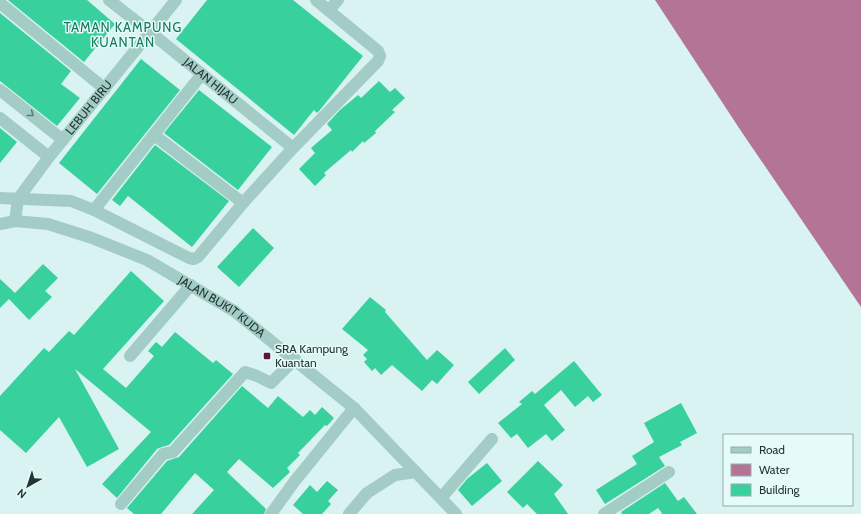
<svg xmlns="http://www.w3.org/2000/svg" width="861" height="514" viewBox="0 0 861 514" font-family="Cabin,sans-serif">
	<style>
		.water { fill: #b37496 }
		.building { fill: #38d19d }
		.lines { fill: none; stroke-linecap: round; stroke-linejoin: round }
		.minor { stroke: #a3ccc7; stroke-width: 12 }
		.oneway { stroke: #5e7a75 }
		.poi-dot { fill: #5c173b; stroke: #e4fbfa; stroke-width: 1.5 }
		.labels { text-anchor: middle; stroke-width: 3; stroke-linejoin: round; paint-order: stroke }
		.street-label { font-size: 12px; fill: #253632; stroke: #e4fbfa }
		.poi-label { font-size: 12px; fill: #253632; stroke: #e4fbfa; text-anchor: start }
		.neighbourhood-label { font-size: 13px; letter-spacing: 1px; fill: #167a58; stroke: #e4fbfa }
	</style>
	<rect width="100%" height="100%" fill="#d8f3f2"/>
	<path class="water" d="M655,0H861V307L743,134Z"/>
	<g class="building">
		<path d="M8,0H87L115,24L84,62Z"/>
		<path d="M207,0H293L363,56L320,110L317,113L314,110L294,135L176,39Z"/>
		<path d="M0,13L71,71L61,84L80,98L57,126L0,81Z"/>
		<path d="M141,59L180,90L97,194L59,163Z"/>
		<path d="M379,81L390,92L395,88L405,98L392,110L395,112L375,131L376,133L364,143L363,141L352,152L351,150L324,173L326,175L315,186L299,169L315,153L311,148L332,130L327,124L340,110L358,95L361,98Z"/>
		<path d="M199,90L272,147L238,190L164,133Z"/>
		<path d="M0,128L17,142L0,163Z"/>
		<path d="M155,145L229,201L192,247L128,196L120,206L112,200Z"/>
		<path d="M253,228L274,248L239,287L217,267Z"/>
		<path d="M43,264L58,278L45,291L52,297L29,320L9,299L0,308V279L15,293Z"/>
		<path d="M131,271L164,301L103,369L126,388L154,356L148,351L156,342L162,347L175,332L213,363L216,360L233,374L169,445L162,447L157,449L117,498L102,484L151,432L75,369L119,449L87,467L59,417L26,453L0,430V396L44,348L49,352L69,331L74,335Z"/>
		<path d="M370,297L386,310L385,312L427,360L437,350L454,365L437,384L432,380L422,391L392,365L381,375L375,368L372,371L364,362L367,359L363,355L368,350L342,329Z"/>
		<path d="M505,348L515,360L479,394L468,382Z"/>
		<path d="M574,361L602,395L593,402L588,396L575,407L561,390L544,405L565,430L552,441L546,434L528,448L517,434L511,438L498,423L522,404L519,402L532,391L535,394Z"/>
		<path d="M242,386L268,408L278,396L303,417L310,410L315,415L322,407L334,418L327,426L325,425L298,453L300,455L287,468L290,472L273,488L239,459L227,472L266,509L264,514H192L214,490L195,473L161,514H134L127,508L167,461L179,457Z"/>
		<path d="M681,403L697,433L680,442L682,445L659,457L665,466L605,504L596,490L637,464L632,456L654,442L644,423Z"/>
		<path d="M538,461L563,485L554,494L568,514H537L527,504L523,508L507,492Z"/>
		<path d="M487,463L502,481L472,506L458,490L467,479Z"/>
		<path d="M327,481L338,490L328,501L331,504L322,514H303L293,505L310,485L317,492Z"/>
		<path d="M665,483L678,501L684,497L697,514H661L662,513L658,508L649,514H622L621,512Z"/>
	</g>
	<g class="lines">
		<g class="minor">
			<path id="s1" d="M109,0L150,32L293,148"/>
			<path d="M0,3L105,89"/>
			<path d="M329,10L338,0"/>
			<path d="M0,90L63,140"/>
			<path d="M0,118L49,157"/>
			<path d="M154,135L243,203"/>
			<path d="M0,198L71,201L94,210L189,258L194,259L198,257L243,203L293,148L378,61L380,56L378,51L316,0"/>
			<path d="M94,210L202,74"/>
			<path id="s2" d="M15,221L18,199L49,157L176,0"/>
			<path id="s3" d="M0,224L15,221L48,224L92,238L147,260L234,311L354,408L456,514"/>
			<path d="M130,356L191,285"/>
			<path d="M441,498L492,439"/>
			<path d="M121,504L163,454L173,452L245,372L257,376L271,383L295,359"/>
			<path d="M271,514L294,482L354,408"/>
			<path d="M349,514L367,493L395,475L416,472"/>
			<path d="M604,514L669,472"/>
		</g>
	</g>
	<defs><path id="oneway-chevron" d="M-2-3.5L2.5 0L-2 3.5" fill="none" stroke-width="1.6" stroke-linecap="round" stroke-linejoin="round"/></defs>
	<use class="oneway" href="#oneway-chevron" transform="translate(31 114) rotate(38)"/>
	<rect class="poi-dot" x="263" y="352" width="8" height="8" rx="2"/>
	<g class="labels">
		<g class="street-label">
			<text dy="4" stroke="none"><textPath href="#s1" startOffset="130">JALAN HIJAU</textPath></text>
			<text dy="4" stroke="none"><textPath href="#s2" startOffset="138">LEBUH BIRU</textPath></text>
			<text dy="4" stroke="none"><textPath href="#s3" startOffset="242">JALAN BUKIT KUDA</textPath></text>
		</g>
		<g class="poi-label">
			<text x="275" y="353">SRA Kampung<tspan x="275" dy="14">Kuantan</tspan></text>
		</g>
		<g class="neighbourhood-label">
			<text x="123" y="32">TAMAN KAMPUNG<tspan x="123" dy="15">KUANTAN</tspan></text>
		</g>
	</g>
	<rect x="723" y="434" width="130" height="72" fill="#e4fbfa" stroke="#98acaa"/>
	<rect x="731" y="447" width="20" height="6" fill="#a3ccc7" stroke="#98acaa"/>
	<text x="759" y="454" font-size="12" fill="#253632">Road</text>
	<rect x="731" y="464" width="20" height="12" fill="#b37496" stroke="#98acaa"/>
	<text x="759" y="474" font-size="12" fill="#253632">Water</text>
	<rect x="731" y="484" width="20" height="12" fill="#38d19d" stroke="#98acaa"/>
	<text x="759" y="494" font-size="12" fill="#253632">Building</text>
	<g transform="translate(28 486) rotate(219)" stroke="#e4fbfa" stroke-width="3" paint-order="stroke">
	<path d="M0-3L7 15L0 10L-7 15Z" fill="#253632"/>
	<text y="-6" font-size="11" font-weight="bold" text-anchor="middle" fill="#253632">N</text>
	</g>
</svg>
